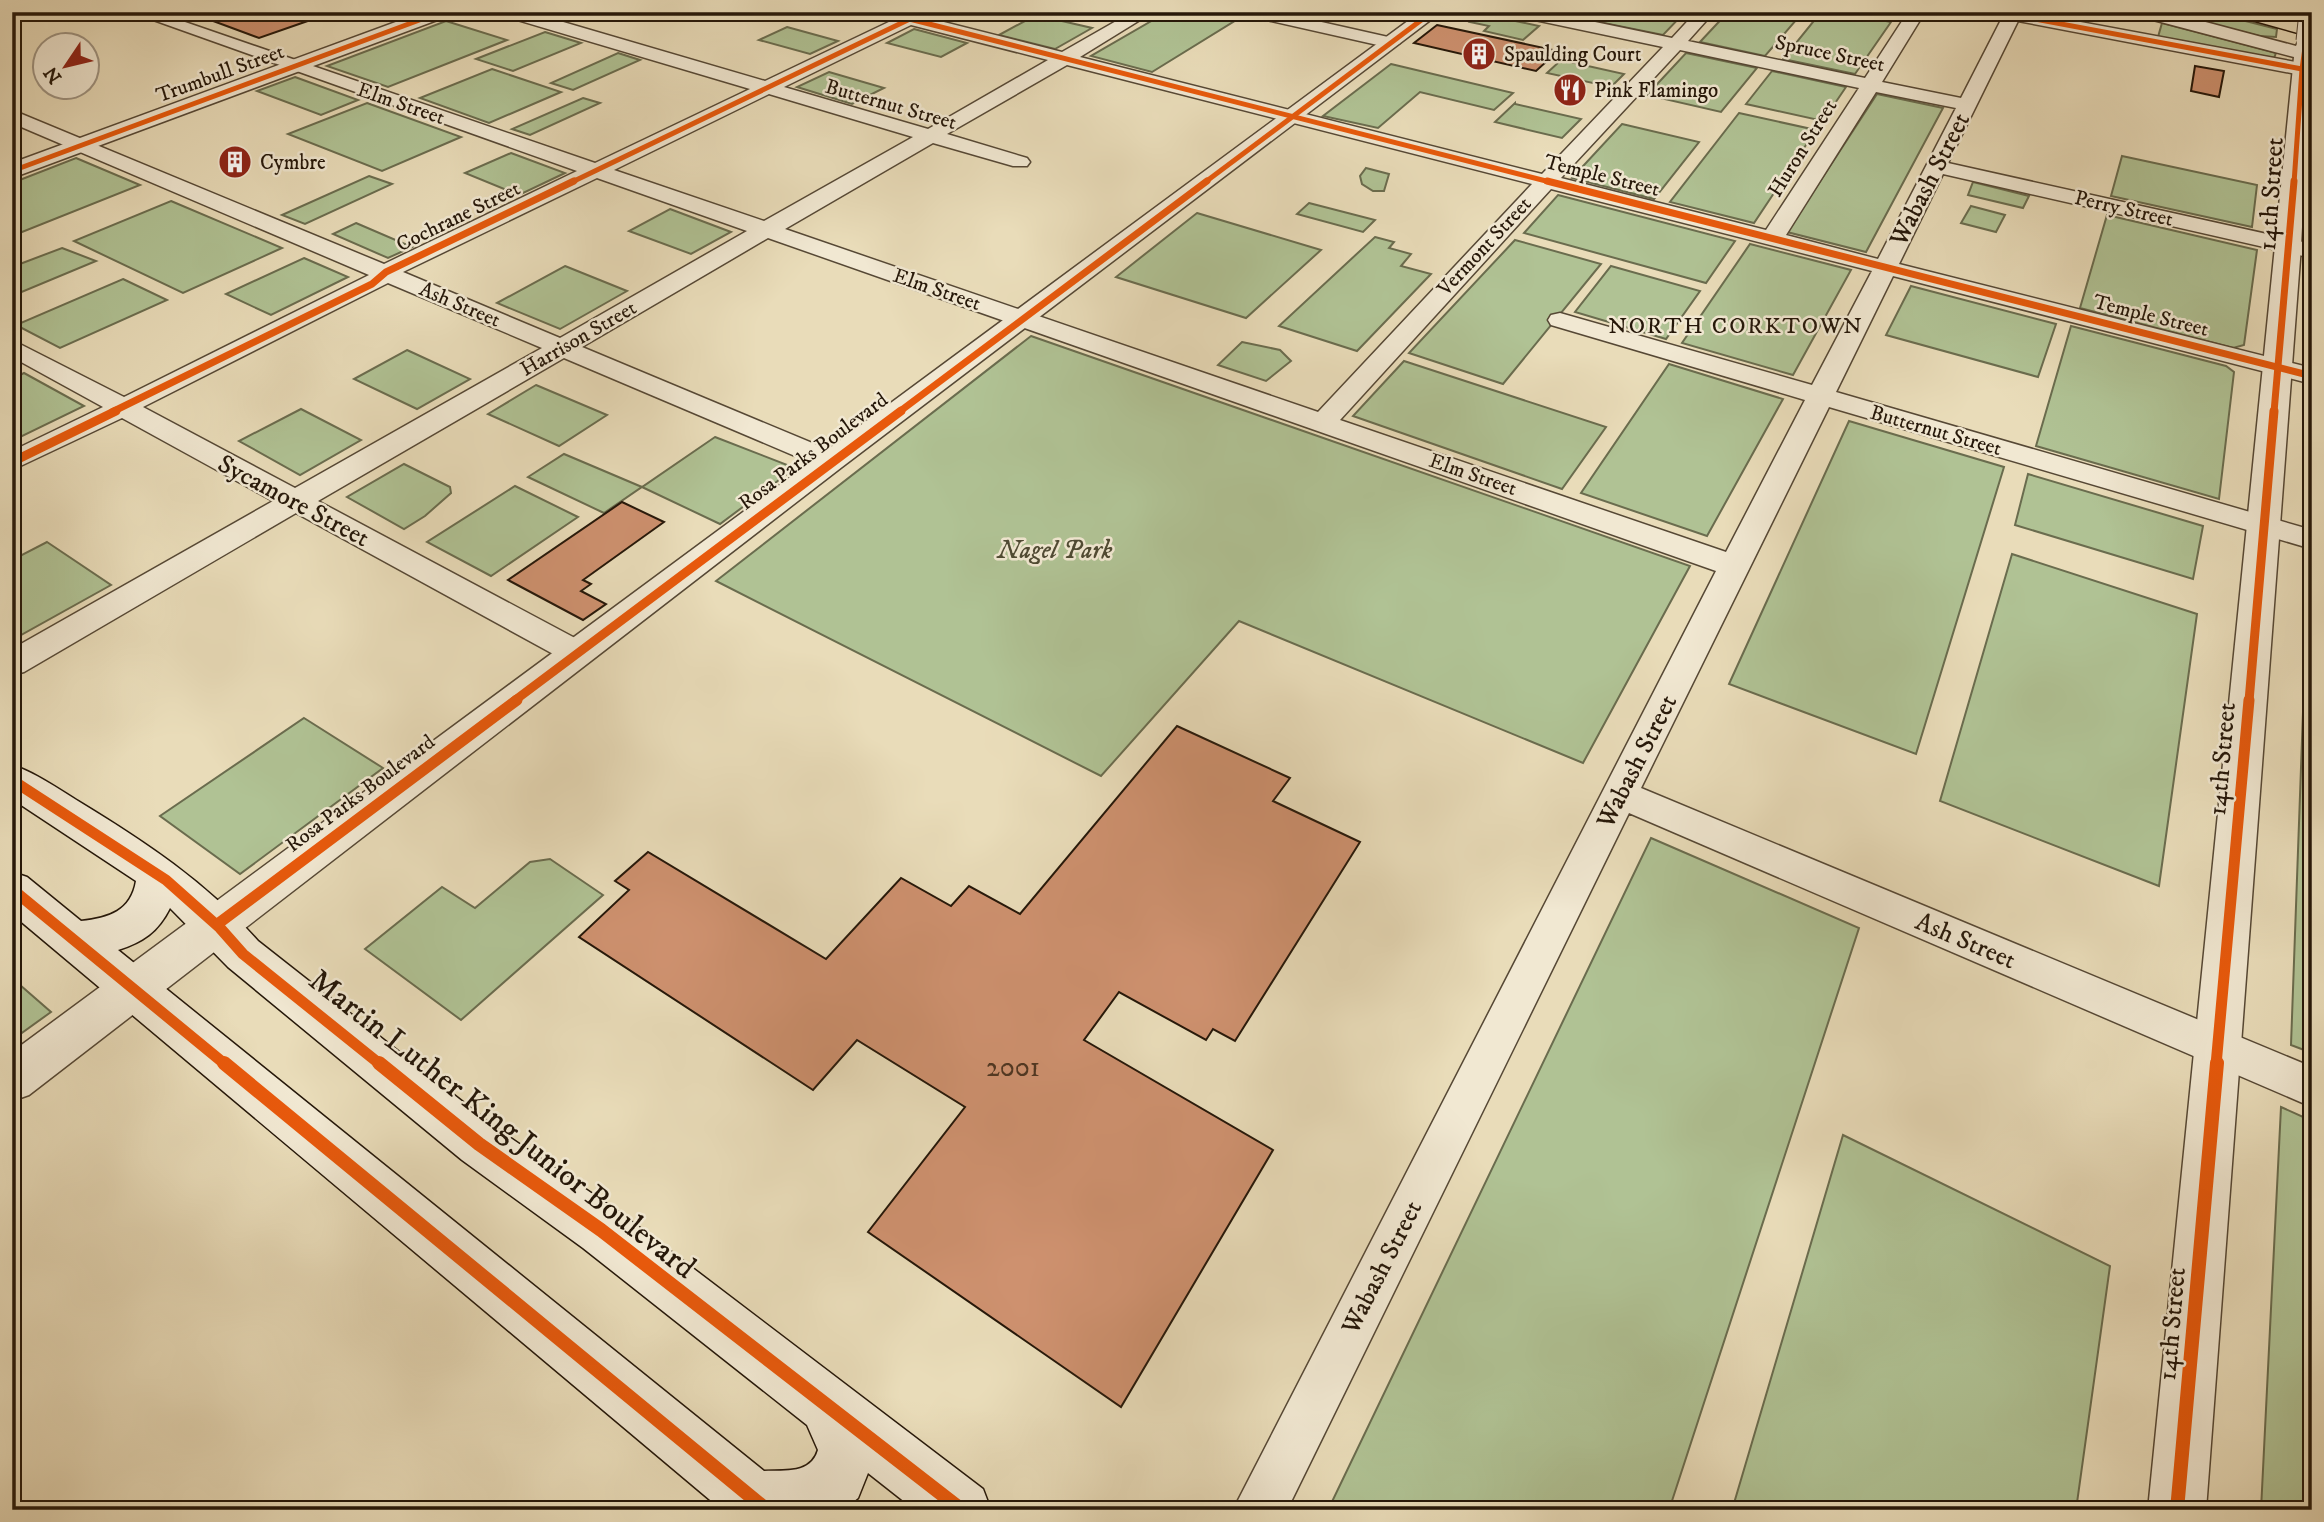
<svg xmlns="http://www.w3.org/2000/svg" width="2324" height="1522" viewBox="0 0 2324 1522" font-family="'IM FELL DW Pica',serif">
	<style>
		.green { fill: #b0c294; stroke: #6a6c4e; stroke-width: 2 }
		.building { fill: #ce916f; stroke: #251709; stroke-width: 2 }
		.lines { fill: none; stroke-linecap: round; stroke-linejoin: round }
		.minor-casing { stroke: #564835; stroke-width: 3 }
		.tertiary-casing { stroke: #564835; stroke-width: 3 }
		.secondary-casing { stroke: #251709; stroke-width: 3 }
		.motorway-casing { stroke: #251709; stroke-width: 3 }
		.minor { fill: #f1e8d2; fill-rule: evenodd }
		.tertiary { fill: #f1e8d2; fill-rule: evenodd }
		.secondary { fill: #f1e8d2; fill-rule: evenodd }
		.motorway { fill: #e9dcb9; fill-rule: evenodd }
		.tertiary-bridge-casing { stroke: #564835; stroke-width: 23; stroke-linecap: butt }
		.tertiary-bridge { stroke: #f1e8d2; stroke-width: 21 }
		.cycleway-far4-casing { stroke: #f1e8d2; stroke-width: 8 }
		.cycleway-far3-casing { stroke: #f1e8d2; stroke-width: 10 }
		.cycleway-far2-casing { stroke: #f1e8d2; stroke-width: 12 }
		.cycleway-far1-casing { stroke: #f1e8d2; stroke-width: 16 }
		.cycleway-casing { stroke: #f1e8d2; stroke-width: 18 }
		.cycleway-far4 { stroke: #e8590c; stroke-width: 5 }
		.cycleway-far3 { stroke: #e8590c; stroke-width: 7 }
		.cycleway-far2 { stroke: #e8590c; stroke-width: 9 }
		.cycleway-far1 { stroke: #e8590c; stroke-width: 11 }
		.cycleway { stroke: #e8590c; stroke-width: 14 }
		.labels { text-anchor: middle; stroke-width: 5; stroke-linejoin: round; paint-order: stroke }
		.far-street-label { font-size: 21px; fill: #251709; stroke: #f1e8d2 }
		.far-poi-label { font-size: 21px; fill: #251709; stroke: #f1e8d2; text-anchor: start }
		.far-neighbourhood-label { font-size: 23px; letter-spacing: 2px; fill: #251709; stroke: #f1e8d2 }
		.street-label { font-size: 26px; fill: #251709; stroke: #f1e8d2 }
		.park-label { font-size: 26px; font-style: italic; fill: #4f4a33; stroke: #f1e8d2 }
		.near-number-label { font-size: 28px; fill: #4f3622 }
		.near-street-label { font-size: 32px; fill: #251709; stroke: #f1e8d2 }
	</style>
	<rect width="100%" height="100%" fill="#e9dcb9"/>
	<filter id="stains"><feTurbulence type="fractalNoise" baseFrequency=".00286" numOctaves="4"/><feColorMatrix values="0 0 0 0 .2 0 0 0 0 .09 0 0 0 0 .02 0 0 0 .5 -.17"/></filter>
	<radialGradient id="worn" r=".72"><stop offset=".6" stop-color="#630" stop-opacity="0"/><stop offset="1" stop-color="#630" stop-opacity=".3"/></radialGradient>
	<g class="green">
		<path d="M1167,12H1222L1241,17L1152,72L1091,56Z"/>
		<path d="M1610,12H1685L1663,35L1599,22Z"/>
		<path d="M1728,12H1803L1765,56L1700,42Z"/>
		<path d="M1821,12H1841L1891,22L1855,74L1783,59Z"/>
		<path d="M2164,12H2210L2277,29L2276,37L2259,36Z"/>
		<path d="M1036,15L1092,28L1055,49L999,35Z"/>
		<path d="M1477,17L1498,21L1501,18L1539,26L1523,40L1484,31L1489,26L1470,22Z"/>
		<path d="M446,21L507,40L388,87L327,66Z"/>
		<path d="M2162,23L2276,53L2274,58L2158,37Z"/>
		<path d="M787,27L838,41L810,54L759,40Z"/>
		<path d="M914,29L967,43L941,57L887,43Z"/>
		<path d="M545,32L581,43L513,71L476,59Z"/>
		<path d="M618,53L640,60L573,90L551,83Z"/>
		<path d="M1686,53L1757,68L1721,112L1647,95Z"/>
		<path d="M1561,60L1624,74L1611,87L1547,73Z"/>
		<path d="M1391,64L1513,93L1494,110L1420,92L1378,128L1323,116Z"/>
		<path d="M492,69L561,92L489,123L420,98Z"/>
		<path d="M1772,71L1846,87L1823,121L1746,104Z"/>
		<path d="M829,72L884,88L852,104L797,87Z"/>
		<path d="M295,77L358,100L321,115L257,91Z"/>
		<path d="M1877,94L1943,108L1866,252L1787,232Z"/>
		<path d="M583,98L600,103L530,135L512,129Z"/>
		<path d="M367,103L461,137L382,171L288,134Z"/>
		<path d="M1515,103V104L1581,119L1562,138L1495,122Z"/>
		<path d="M1739,113L1816,130L1754,223L1670,202Z"/>
		<path d="M1622,124L1699,142L1654,199L1572,178Z"/>
		<path d="M511,153L565,173L519,195L465,173Z"/>
		<path d="M2122,156L2257,185L2252,227L2111,196Z"/>
		<path d="M76,158L140,185L12,236V183Z"/>
		<path d="M1366,168L1389,174L1384,191H1373L1362,184L1360,176Z"/>
		<path d="M369,176L392,184L305,224L282,215Z"/>
		<path d="M1973,182L2029,196L2023,208L1968,195Z"/>
		<path d="M1558,195L1735,241L1706,283L1524,233Z"/>
		<path d="M171,201L282,248L183,293L74,241Z"/>
		<path d="M1309,203L1375,220L1363,232L1297,214Z"/>
		<path d="M1971,206L2005,215L1996,232L1961,223Z"/>
		<path d="M670,209L731,232L691,254L629,231Z"/>
		<path d="M1197,213L1321,250L1246,318L1116,277Z"/>
		<path d="M2107,215L2257,250L2244,345L2233,348L2080,308Z"/>
		<path d="M356,223L412,247L388,258L333,234Z"/>
		<path d="M1375,237L1394,242L1389,248L1411,254L1401,266L1431,274L1357,351L1279,326Z"/>
		<path d="M1515,240L1601,264L1503,384L1409,353Z"/>
		<path d="M1750,244L1851,270L1793,375L1682,343Z"/>
		<path d="M62,248L96,261L12,296V267Z"/>
		<path d="M304,258L348,277L271,315L226,294Z"/>
		<path d="M565,266L627,291L560,329L497,303Z"/>
		<path d="M1611,266L1700,291L1666,339L1575,312Z"/>
		<path d="M123,279L167,300L60,348L16,325Z"/>
		<path d="M1911,286L2056,324L2038,377L1886,335Z"/>
		<path d="M2071,326L2226,366L2234,372L2219,499L2036,446Z"/>
		<path d="M1031,336L1690,566L1583,763L1239,621L1101,776L716,581Z"/>
		<path d="M1242,342L1280,350L1291,361L1266,381L1218,365Z"/>
		<path d="M407,350L470,379L417,409L354,379Z"/>
		<path d="M1404,361L1606,427L1562,489L1353,416Z"/>
		<path d="M1669,364L1783,399L1707,536L1581,493Z"/>
		<path d="M24,373L84,406L12,441V379Z"/>
		<path d="M536,385L607,415L559,446L488,414Z"/>
		<path d="M301,409L361,440L300,475L239,441Z"/>
		<path d="M1849,421L2004,467L1916,754L1729,684Z"/>
		<path d="M715,437L795,468L720,524L642,487L604,513L528,477L564,454L642,487Z"/>
		<path d="M404,464L450,487L451,493L425,516L404,529L347,497Z"/>
		<path d="M2028,474L2203,526L2193,579L2015,525Z"/>
		<path d="M515,486L578,517L491,576L427,542Z"/>
		<path d="M47,542L111,585L12,640V560Z"/>
		<path d="M2012,554L2197,614L2159,886L1940,801Z"/>
		<path d="M2303,712L2312,715V1053L2291,1045Z"/>
		<path d="M304,718L383,768L240,874L160,816Z"/>
		<path d="M1651,838L1859,928L1669,1510H1328Z"/>
		<path d="M550,859L603,895L461,1020L365,949L442,887L475,908L530,862Z"/>
		<path d="M12,978L51,1012L12,1040Z"/>
		<path d="M2281,1107L2312,1121V1510H2261Z"/>
		<path d="M1843,1135L2110,1266L2076,1510H1732Z"/>
	</g>
	<g class="building">
		<path d="M197,12H321L322,16L259,38L197,15Z"/>
		<path d="M1437,25L1558,51L1536,71L1414,43Z"/>
		<path d="M2195,66L2224,71L2219,97L2191,91Z"/>
		<path d="M622,502L664,522L583,580L591,584L581,591L606,604L583,620L508,580Z"/>
		<path d="M1177,726L1290,778L1273,801L1360,842L1235,1041L1213,1029L1206,1040L1119,992L1084,1040L1273,1150L1121,1407L868,1232L965,1107L857,1040L813,1090L579,937L629,890L615,881L648,852L826,959L901,878L951,906L969,886L1020,914Z"/>
	</g>
	<g class="lines">
		<defs>
			<g id="minor">
				<path d="M131,12H156L595,163L750,89L504,16L502,12H529L765,81L893,20L874,12H924V17L1062,52L1132,12H1153L1080,57L1542,174L1663,47L1521,17L1513,12H1547L1672,38L1696,12H1714L1688,41L1865,78L1908,12H1925L1882,82L1961,98L2002,18L1989,12H2026L2312,65V77L2018,21L1948,163L2312,244V258L1943,174L1899,264L2312,368V384L1893,276L1836,392L2312,530V549L1829,407L1641,788L2312,1067V1107L1629,813L1287,1510H1233L1716,571L768,238L582,347L841,455L845,461L841,467H821L564,358L318,501L588,645L593,653L588,661L577,664L566,661L296,513L24,672L12,675V649L273,501L122,418L12,470V451L103,407L12,357V340L124,397L369,275L12,123V110L384,264L577,171ZM911,25L1048,60L928,129L784,87ZM1680,50L1859,88L1766,230L1561,178ZM1067,65L1532,184L1318,412L785,229L933,143L1013,166H1027L1030,162L1027,158L947,134ZM1876,92L1956,108L1878,259L1786,235ZM769,94L913,137L764,221L614,170ZM597,178L747,231L560,338L403,272ZM1551,189L1872,271L1812,385L1560,313L1551,315L1548,320L1551,325L1805,400L1726,552L1340,420ZM388,283L542,348L295,488L143,407Z"/>
				<path d="M1245,12H1277L1397,39L1400,43L1391,48L1253,17Z"/>
			</g>
			<g id="tertiary">
				<path d="M423,12H450L448,16L12,178V163Z"/>
				<path d="M1420,12H1441L842,467L29,1095L12,1101V1052Z"/>
				<path d="M2136,12H2168L2296,46L2300,37L2312,36L2301,246L2206,1510H2148L2294,57L2138,16Z"/>
			</g>
			<path id="secondary" d="M12,765C36,773 57,788 78,801C144,841 207,883 258,941L496,1128L619,1212L983,1489L991,1510H915L868,1473L858,1498L843,1510H722L12,914V872L27,877L81,921C109,918 131,911 136,881L12,799ZM170,908L228,967L462,1160L583,1248L807,1425L818,1450C811,1474 786,1470 764,1471L118,950C143,942 158,932 170,908Z"/>
			<path id="motorway" d="M2235,12H2266L2312,25V37L2237,16Z"/>
		</defs>
		<use href="#minor" class="minor-casing"/>
		<use href="#tertiary" class="tertiary-casing"/>
		<use href="#secondary" class="secondary-casing"/>
		<use href="#motorway" class="motorway-casing"/>
		<use href="#minor" class="minor"/>
		<use href="#tertiary" class="tertiary"/>
		<use href="#secondary" class="secondary"/>
		<use href="#motorway" class="motorway"/>
		<defs>
			<path id="tertiary-bridge" d="M2307,41L2310,12"/>
		</defs>
		<use href="#tertiary-bridge" class="tertiary-bridge-casing"/>
		<use href="#tertiary-bridge" class="tertiary-bridge"/>
		<defs>
			<g id="cycleway-far4">
				<path d="M882,12L1554,183"/>
				<path d="M1997,12L2302,69"/>
				<path d="M12,171L441,12"/>
				<path d="M570,183L914,17"/>
				<path d="M1204,183L1432,12"/>
				<path d="M2294,183L2302,69L2310,12"/>
			</g>
			<g id="cycleway-far3">
				<path d="M1547,181L2312,376"/>
				<path d="M112,412L372,284L386,272L574,181"/>
				<path d="M899,412L1207,181"/>
				<path d="M2274,412L2294,181"/>
			</g>
			<g id="cycleway-far2">
				<path d="M12,462L116,411"/>
				<path d="M514,701L901,411"/>
				<path d="M2249,701L2274,411"/>
			</g>
			<g id="cycleway-far1">
				<path d="M12,780L166,880L220,928L243,954L381,1065"/>
				<path d="M12,889L226,1065"/>
				<path d="M219,923L517,700"/>
				<path d="M2216,1065L2249,700"/>
			</g>
			<g id="cycleway">
				<path d="M224,1063L767,1510"/>
				<path d="M379,1063L479,1144L601,1230L962,1510"/>
				<path d="M2177,1510L2217,1063"/>
			</g>
		</defs>
		<use href="#cycleway-far4" class="cycleway-far4-casing"/>
		<use href="#cycleway-far3" class="cycleway-far3-casing"/>
		<use href="#cycleway-far2" class="cycleway-far2-casing"/>
		<use href="#cycleway-far1" class="cycleway-far1-casing"/>
		<use href="#cycleway" class="cycleway-casing"/>
		<use href="#cycleway-far4" class="cycleway-far4"/>
		<use href="#cycleway-far3" class="cycleway-far3"/>
		<use href="#cycleway-far2" class="cycleway-far2"/>
		<use href="#cycleway-far1" class="cycleway-far1"/>
		<use href="#cycleway" class="cycleway"/>
	</g>
	<defs>
		<symbol id="building-disc" viewBox="-11 -11 22 22"><circle r="9.5" fill="#8f2418" stroke="#f1e8d2"/><path d="M-4-6H4V6H1V3H-1V6H-4ZM-2.5-4.3h1.7v1.8h-1.7ZM.8-4.3h1.7v1.8H.8ZM-2.5-1h1.7V.8h-1.7ZM.8-1h1.7V.8H.8Z" fill="#fff"/></symbol>
		<symbol id="restaurant-disc" viewBox="-11 -11 22 22"><circle r="9.5" fill="#8f2418" stroke="#f1e8d2"/><path d="M-5-6h1v4h1v-4h1v4h1v-4h1v5L-1.5 .5V6h-2V.5L-5-1ZM5-6V6H3V1.5H1.5Q1.5-4 5-6Z" fill="#fff"/></symbol>
	</defs>
	<g fill-rule="evenodd">
		<use href="#building-disc" x="1460" y="35" width="38" height="38"/>
		<use href="#restaurant-disc" x="1551" y="71" width="38" height="38"/>
		<use href="#building-disc" x="216" y="143" width="38" height="38"/>
	</g>
	<g class="labels">
		<g class="far-street-label">
			<text transform="translate(1830 53) rotate(12)" y="7">Spruce Street</text>
			<text transform="translate(220 73) rotate(-20)" y="7">Trumbull Street</text>
			<text transform="translate(401 103) rotate(19)" y="7">Elm Street</text>
			<text transform="translate(891 104) rotate(16)" y="7">Butternut Street</text>
			<text transform="translate(1802 148) rotate(-58)" y="7">Huron Street</text>
			<text transform="translate(1602 175) rotate(14)" y="7">Temple Street</text>
			<text transform="translate(2124 208) rotate(13)" y="7">Perry Street</text>
			<text transform="translate(458 216) rotate(-26)" y="7">Cochrane Street</text>
			<text transform="translate(1484 246) rotate(-47)" y="7">Vermont Street</text>
			<text transform="translate(937 289) rotate(19)" y="7">Elm Street</text>
			<text transform="translate(460 304) rotate(23)" y="7">Ash Street</text>
			<text transform="translate(2151 315) rotate(14)" y="7">Temple Street</text>
			<text transform="translate(578 338) rotate(-30)" y="7">Harrison Street</text>
			<text transform="translate(1936 430) rotate(16)" y="7">Butternut Street</text>
			<text transform="translate(813 451) rotate(-37)" y="7">Rosa Parks Boulevard</text>
			<text transform="translate(1473 474) rotate(19)" y="7">Elm Street</text>
			<text transform="translate(360 793) rotate(-37)" y="7">Rosa Parks Boulevard</text>
		</g>
		<g class="far-poi-label">
			<text x="1504" y="61">Spaulding Court</text>
			<text x="1594" y="97">Pink Flamingo</text>
			<text x="260" y="169">Cymbre</text>
		</g>
		<g class="far-neighbourhood-label">
			<text x="1736" y="333">NORTH CORKTOWN</text>
		</g>
		<g class="street-label">
			<text transform="translate(1929 179) rotate(-63)" y="9">Wabash Street</text>
			<text transform="translate(2270 194) rotate(-86)" y="9">14th Street</text>
			<text transform="translate(294 500) rotate(28)" y="9">Sycamore Street</text>
			<text transform="translate(2221 759) rotate(-85)" y="9">14th Street</text>
			<text transform="translate(1636 761) rotate(-63)" y="9">Wabash Street</text>
			<text transform="translate(1966 940) rotate(23)" y="9">Ash Street</text>
			<text transform="translate(1381 1267) rotate(-63)" y="9">Wabash Street</text>
			<text transform="translate(2171 1324) rotate(-85)" y="9">14th Street</text>
		</g>
		<g class="park-label">
			<text x="1055" y="558">Nagel Park</text>
		</g>
		<g class="near-number-label">
			<text x="1013" y="1076">2001</text>
		</g>
		<g class="near-street-label">
			<text transform="translate(503 1123) rotate(38)" y="11">Martin Luther King Junior Boulevard</text>
		</g>
	</g>
	<rect width="2324" height="1522" fill="none" stroke="#e9dcb9" stroke-width="42"/>
	<rect x="14" y="14" width="2296" height="1494" fill="none" stroke="#251709" stroke-width="3.5"/>
	<rect x="21" y="21" width="2282" height="1480" fill="none" stroke="#251709" stroke-width="2"/>
	<g transform="translate(66 66) rotate(235)"><circle r="33" fill="#f1e8d2" stroke="#9f9482" stroke-width="2"/>
	<path d="M0-5L12 26L0 18L-12 26Z" fill="#8f2418"/>
	<text y="-10" font-size="19" font-weight="bold" text-anchor="middle" fill="#251709">N</text>
	</g>
	<rect width="100%" height="100%" filter="url(#stains)"/>
	<rect width="100%" height="100%" fill="url(#worn)"/>
</svg>
